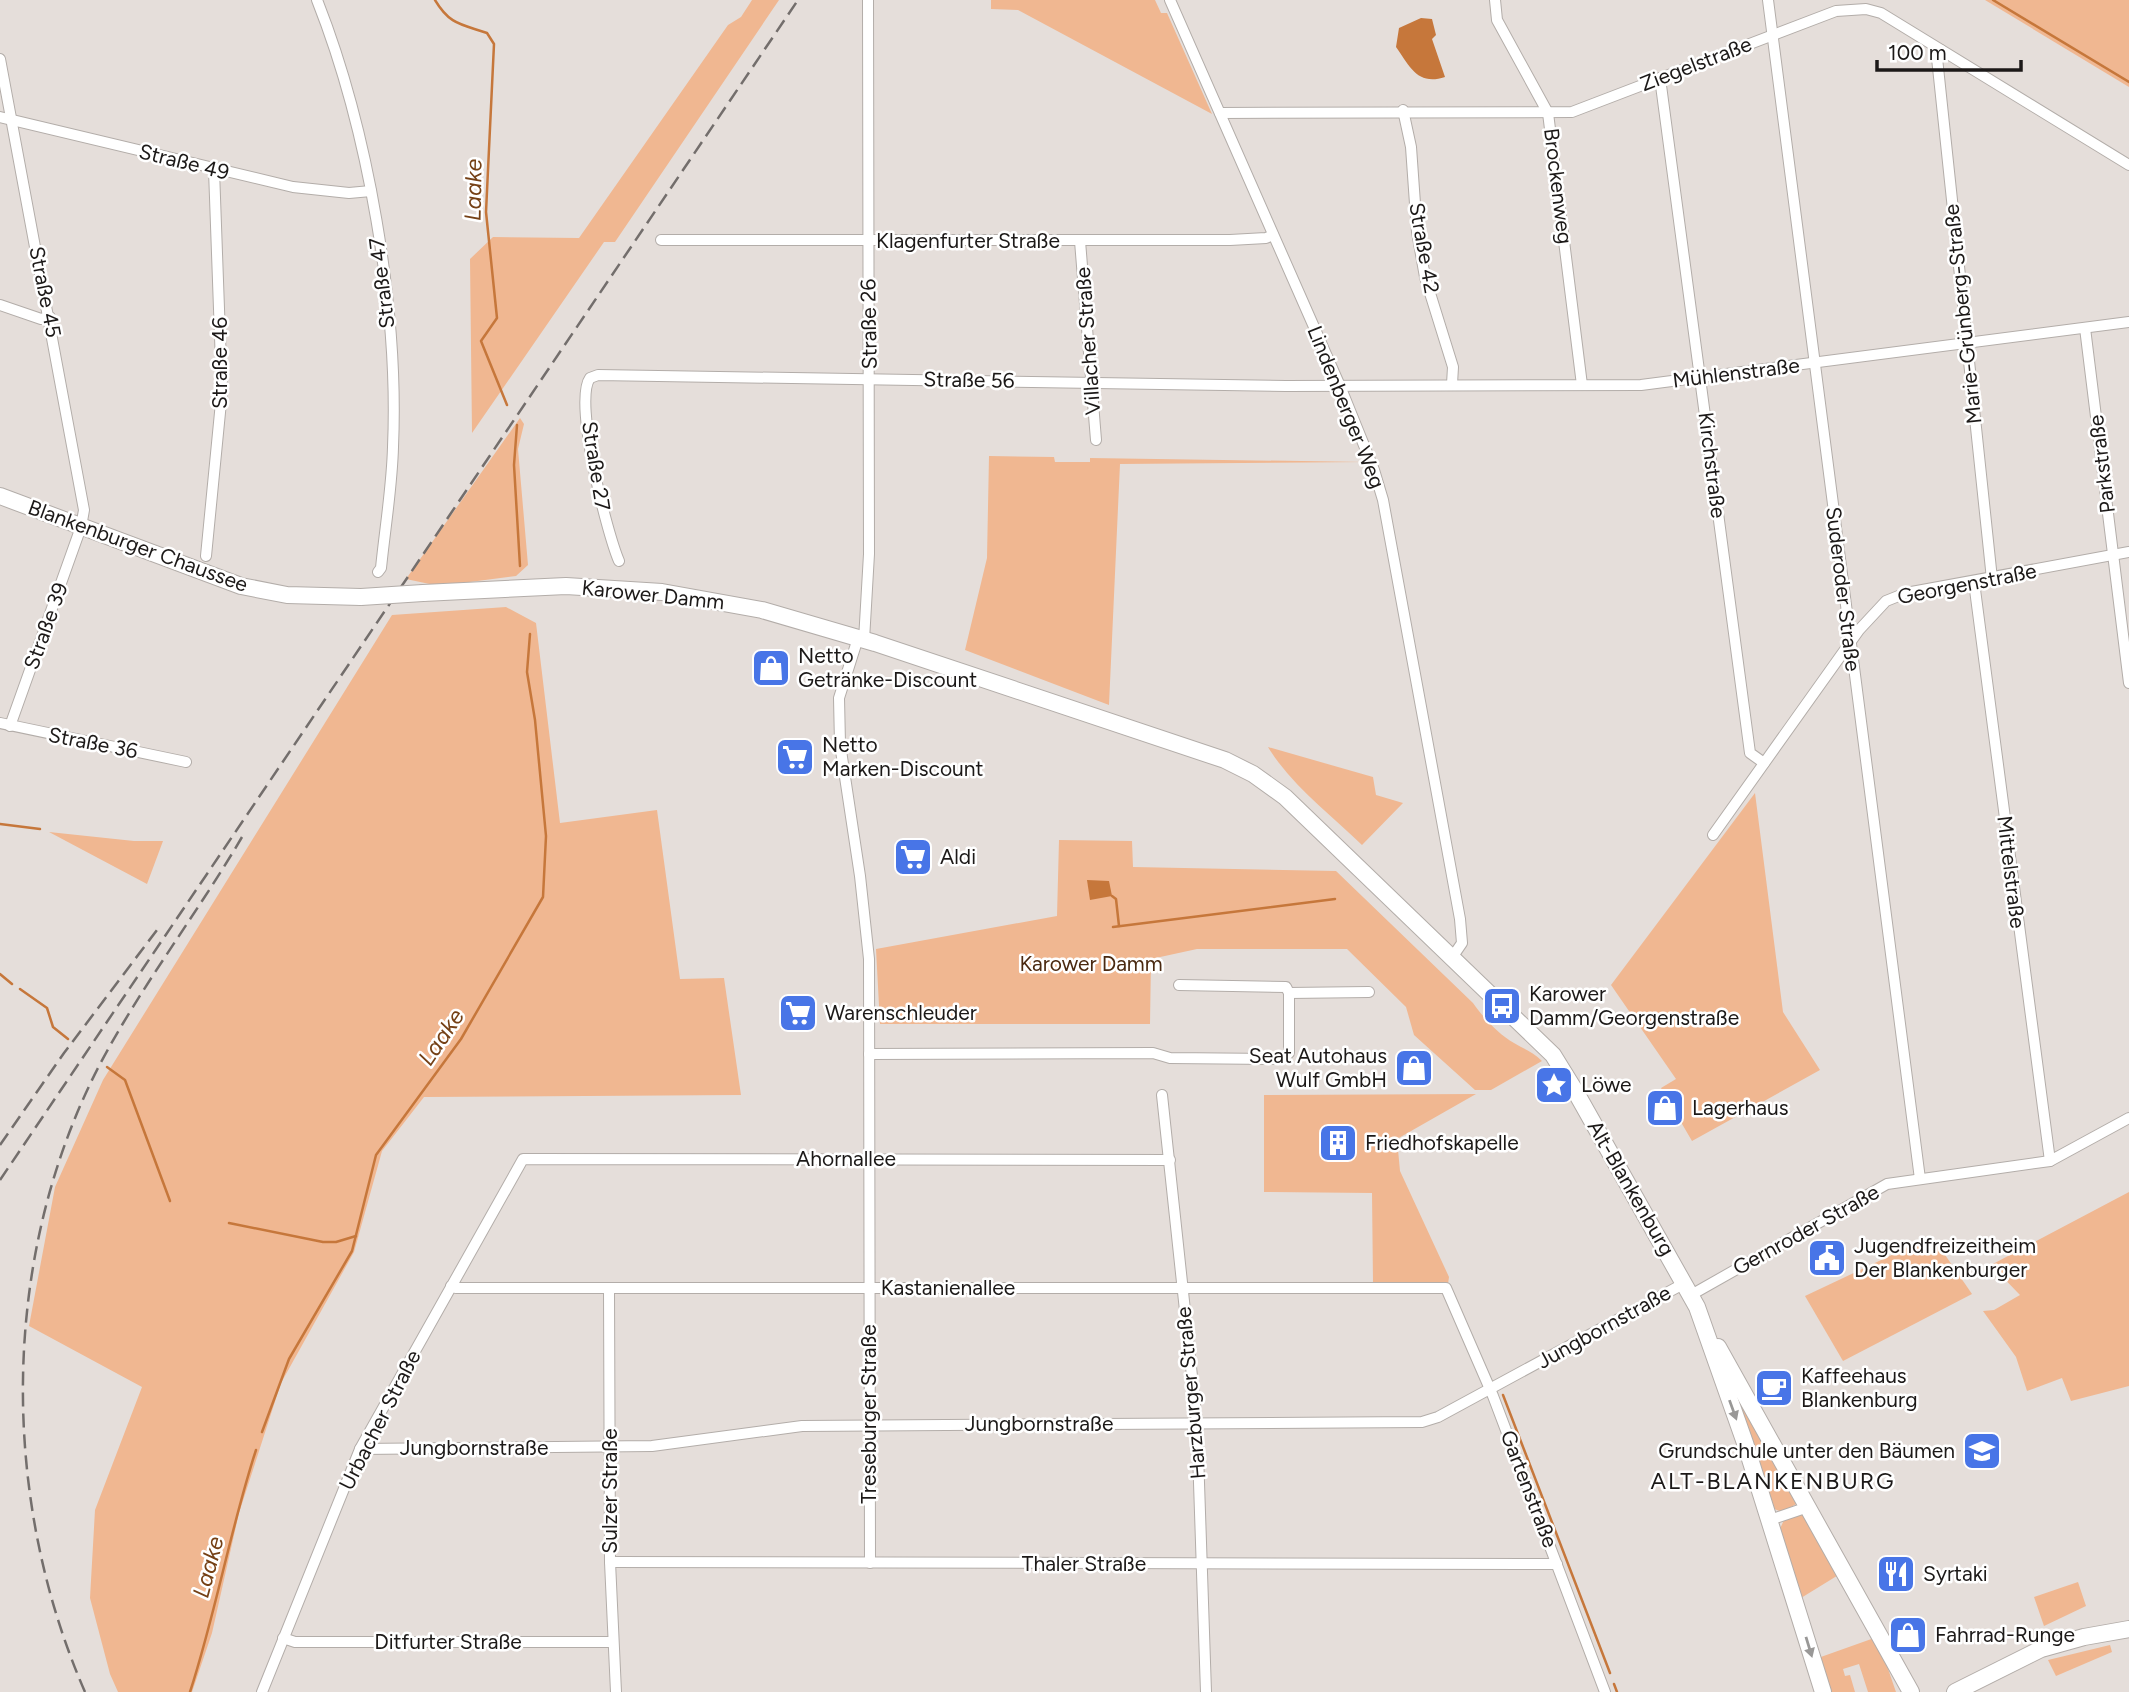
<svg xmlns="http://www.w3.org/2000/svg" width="2129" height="1692" viewBox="0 0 2129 1692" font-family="Figtree,sans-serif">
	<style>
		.green { fill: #f0b791 }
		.water { fill: #c6773b }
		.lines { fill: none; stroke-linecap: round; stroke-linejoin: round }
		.stream { stroke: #c6773b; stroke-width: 2.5 }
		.minor-casing { stroke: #b3ada9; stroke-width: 12 }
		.secondary-casing { stroke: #b3ada9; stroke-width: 18 }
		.minor { stroke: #fff; stroke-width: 10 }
		.secondary { stroke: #fff; stroke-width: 16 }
		.rail { stroke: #736e6c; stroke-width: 2.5; stroke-dasharray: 14 7; stroke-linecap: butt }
		.secondary-bridge-casing { stroke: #b3ada9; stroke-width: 18; stroke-linecap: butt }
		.secondary-bridge { stroke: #fff; stroke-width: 16 }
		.oneway { fill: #999897 }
		.labels { text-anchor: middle; stroke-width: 5; stroke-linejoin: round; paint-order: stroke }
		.street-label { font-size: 21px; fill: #1c1918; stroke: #fff }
		.poi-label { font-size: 21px; fill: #1c1918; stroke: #fff; text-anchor: start }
		.park-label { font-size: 21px; fill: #4a2910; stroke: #fff }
		.water-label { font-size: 23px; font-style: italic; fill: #754015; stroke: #fff }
		.neighbourhood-label { font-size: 23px; letter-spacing: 2px; fill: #1c1918; stroke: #fff }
	</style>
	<rect width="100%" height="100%" fill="#e5deda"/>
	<g class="green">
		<path d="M752,0H779L615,242H604L472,433L470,259L493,237L579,238L728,25L741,17Z"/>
		<path d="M991,0H1155L1161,13H1167L1212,114L1018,10L991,9Z"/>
		<path d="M1985,0H2129V87Z"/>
		<path d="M520,418L524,424L518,449L528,565L516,576L439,586L406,579Z"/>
		<path d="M989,456L1054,457L1055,462H1090V458L1366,462L1120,464L1109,705L965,650L987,558Z"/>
		<path d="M506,607L536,623L560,823L657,810L680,979L724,978L741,1095L424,1097L382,1151L354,1252L281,1383L239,1513L212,1633L192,1692H118L110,1674L90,1598L95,1510L142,1387L29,1326L55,1187L103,1080L392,615Z"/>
		<path d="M1268,747L1373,777L1376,795L1403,803L1362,845C1330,814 1291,785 1268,747Z"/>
		<path d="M1755,793L1783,1012L1820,1070L1692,1141L1661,1088L1676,1079L1611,985Z"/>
		<path d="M49,832L134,841H163L147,884Z"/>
		<path d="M1059,840L1132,841L1133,867L1336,871L1473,1003C1483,1017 1498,1034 1514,1043C1524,1049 1533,1052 1542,1061L1491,1090H1475L1414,1035L1406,1007L1347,949H1197L1151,959L1150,1024H880L876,949L1057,916Z"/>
		<path d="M1476,1094L1397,1139L1400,1171L1449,1277L1448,1284L1373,1283L1372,1193L1264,1192V1095Z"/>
		<path d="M2129,1192V1386L2071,1401L2062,1378L2027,1391L2016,1357L1983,1311L1994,1310L2020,1295L1991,1265Z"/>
		<path d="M1932,1236L1972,1294L1843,1361L1805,1296Z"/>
		<path d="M1723,1362L1798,1503L1782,1512L1772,1508Z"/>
		<path d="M1804,1514L1840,1574L1801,1598L1779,1531L1784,1520Z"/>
		<path d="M2078,1582L2086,1606L2044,1626L2034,1597Z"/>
		<path d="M1877,1637L1896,1692H1868L1859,1664L1843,1669L1845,1676L1850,1675L1855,1692H1830L1818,1658Z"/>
		<path d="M2110,1645L2112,1652L2056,1676L2048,1660Z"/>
	</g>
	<g class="water">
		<path d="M1421,18L1432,19L1436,35L1432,39L1445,77C1418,86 1410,67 1396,47L1399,28Z"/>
		<path d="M1087,880L1109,881L1112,896L1090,900Z"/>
	</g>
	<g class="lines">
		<g class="stream">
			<path d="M435,0C450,25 461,24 487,33L494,44L486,212L497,318L481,341L507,405"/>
			<path d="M1993,0L2129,82"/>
			<path d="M517,425L514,465L520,566"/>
			<path d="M0,824L40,829"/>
			<path d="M1112,896L1116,899L1119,926"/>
			<path d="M1113,927L1335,899"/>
			<path d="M0,974L12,984"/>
			<path d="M20,989L47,1008L53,1027L68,1039"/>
			<path d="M107,1067L125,1080L170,1201"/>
			<path d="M229,1223L323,1242H336L356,1236"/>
			<path d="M1503,1395L1610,1673"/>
			<path d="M262,1432L289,1359L352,1251L376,1155L461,1039L543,897L546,836L535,720L527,672L530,634"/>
			<path d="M1614,1684L1617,1692"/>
			<path d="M190,1692C216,1612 230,1530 256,1450"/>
		</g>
		<defs>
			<g id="minor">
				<path d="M317,0C368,129 399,308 393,447C392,487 385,528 381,568L378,572"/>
				<path d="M1170,0L1340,386L1374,470L1383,500L1460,919L1462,943L1451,959"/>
				<path d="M1495,0L1497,20L1548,113L1582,385"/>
				<path d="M1768,0L1920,1179"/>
				<path d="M1941,50L1937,58L1992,579"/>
				<path d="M0,59L84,510L81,527L10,726"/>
				<path d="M1660,78L1750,753L1764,763"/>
				<path d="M1403,110L1411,147L1417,232L1425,277L1453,367L1452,384"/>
				<path d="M1220,113L1572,112L1836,11L1866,9L1881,13L2129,165"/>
				<path d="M0,117L293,187L349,193L371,191"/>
				<path d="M661,240H1230L1266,238L1273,235"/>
				<path d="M1080,241L1096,440"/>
				<path d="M0,305L41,319L50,317"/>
				<path d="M2085,328L2129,683"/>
				<path d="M206,556L222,392L214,170"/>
				<path d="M619,561C607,533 573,401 590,378L598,375L1286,386L1641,385L2129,322"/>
				<path d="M1974,582L2050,1161"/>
				<path d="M858,638L839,698L840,744L860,876L869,959L870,1563"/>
				<path d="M864,640L869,554L868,0"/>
				<path d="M0,723L186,762"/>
				<path d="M1713,835L1859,630L1886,601L1906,593L2129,552"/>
				<path d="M1289,993L1369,992"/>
				<path d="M869,1054L1153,1053L1170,1058L1280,1059L1289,1053V993L1286,987L1179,985"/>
				<path d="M1162,1095L1197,1423L1206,1692"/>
				<path d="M451,1286L456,1288H1446L1493,1396L1605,1692"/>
				<path d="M609,1289L610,1562L616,1692"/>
				<path d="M1691,1295L1887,1184L2050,1161L2129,1118"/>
				<path d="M360,1449L652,1446L802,1426L1422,1422L1438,1417L1685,1283"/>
				<path d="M1770,1520L1808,1507"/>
				<path d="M610,1562L1557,1564"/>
				<path d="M283,1638L295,1642H613"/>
				<path d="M262,1692L360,1449L523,1159L1170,1160"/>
			</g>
			<g id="secondary">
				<path d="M0,496L241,586L287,595L361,597"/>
				<path d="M423,593L566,586L662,592L762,610L875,643L1225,760L1253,774L1285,797L1553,1055L1574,1089L1697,1307L1745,1443L1823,1692"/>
				<path d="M1718,1347L1911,1692"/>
				<path d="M1955,1692L2041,1649L2084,1637L2129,1629"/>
			</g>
		</defs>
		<use href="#minor" class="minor-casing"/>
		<use href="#secondary" class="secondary-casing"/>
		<use href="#minor" class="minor"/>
		<use href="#secondary" class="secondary"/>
		<g class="rail">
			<path d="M0,1145L64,1053L160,926"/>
			<path d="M0,1180L798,0"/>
			<path d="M85,1692C0,1497 0,1258 99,1066C141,986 197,914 242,837"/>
		</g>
		<defs>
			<path id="secondary-bridge" d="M361,597L423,593"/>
		</defs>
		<use href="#secondary-bridge" class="secondary-bridge-casing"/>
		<use href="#secondary-bridge" class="secondary-bridge"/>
	</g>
	<defs><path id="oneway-solid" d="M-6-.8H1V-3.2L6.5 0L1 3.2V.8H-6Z" transform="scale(1.75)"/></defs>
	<g class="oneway">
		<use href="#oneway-solid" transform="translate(1733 1410) rotate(70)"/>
		<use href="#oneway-solid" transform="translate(1809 1647) rotate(73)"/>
	</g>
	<defs>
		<symbol id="shop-square" viewBox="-11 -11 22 22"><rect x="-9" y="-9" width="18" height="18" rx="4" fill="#4875e7" stroke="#fff"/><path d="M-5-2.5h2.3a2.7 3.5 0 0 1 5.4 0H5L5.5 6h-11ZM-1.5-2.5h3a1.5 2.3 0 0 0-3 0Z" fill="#fff"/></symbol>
		<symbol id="supermarket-square" viewBox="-11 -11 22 22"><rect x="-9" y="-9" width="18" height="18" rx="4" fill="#4875e7" stroke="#fff"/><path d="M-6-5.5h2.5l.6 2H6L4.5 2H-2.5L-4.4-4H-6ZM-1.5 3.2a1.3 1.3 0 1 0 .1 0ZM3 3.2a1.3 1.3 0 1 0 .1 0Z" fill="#fff"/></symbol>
		<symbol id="bus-square" viewBox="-11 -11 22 22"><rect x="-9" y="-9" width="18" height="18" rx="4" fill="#4875e7" stroke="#fff"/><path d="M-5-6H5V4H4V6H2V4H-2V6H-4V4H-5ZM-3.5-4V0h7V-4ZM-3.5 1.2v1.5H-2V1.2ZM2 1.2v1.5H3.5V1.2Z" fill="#fff"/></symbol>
		<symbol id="sight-square" viewBox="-11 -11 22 22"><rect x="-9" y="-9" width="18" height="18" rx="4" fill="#4875e7" stroke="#fff"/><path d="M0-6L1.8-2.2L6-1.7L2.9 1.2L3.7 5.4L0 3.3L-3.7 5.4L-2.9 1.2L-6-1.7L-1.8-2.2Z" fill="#fff"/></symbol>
		<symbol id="building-square" viewBox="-11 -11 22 22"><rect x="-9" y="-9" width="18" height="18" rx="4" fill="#4875e7" stroke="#fff"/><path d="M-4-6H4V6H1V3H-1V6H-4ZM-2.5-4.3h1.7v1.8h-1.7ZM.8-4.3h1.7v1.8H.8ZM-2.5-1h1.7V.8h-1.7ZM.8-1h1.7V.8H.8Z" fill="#fff"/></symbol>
		<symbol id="civic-square" viewBox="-11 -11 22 22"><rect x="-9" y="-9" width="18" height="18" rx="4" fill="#4875e7" stroke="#fff"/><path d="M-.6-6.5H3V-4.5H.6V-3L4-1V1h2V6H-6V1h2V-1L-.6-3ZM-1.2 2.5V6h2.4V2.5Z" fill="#fff"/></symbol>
		<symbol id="cafe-square" viewBox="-11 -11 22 22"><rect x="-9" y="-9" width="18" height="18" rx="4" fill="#4875e7" stroke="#fff"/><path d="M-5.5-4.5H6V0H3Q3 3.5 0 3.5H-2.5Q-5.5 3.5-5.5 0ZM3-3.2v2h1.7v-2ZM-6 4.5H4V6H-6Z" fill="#fff"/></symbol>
		<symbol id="school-square" viewBox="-11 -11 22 22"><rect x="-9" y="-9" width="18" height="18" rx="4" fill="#4875e7" stroke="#fff"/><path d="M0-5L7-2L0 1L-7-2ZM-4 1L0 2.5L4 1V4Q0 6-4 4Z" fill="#fff"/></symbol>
		<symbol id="restaurant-square" viewBox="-11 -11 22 22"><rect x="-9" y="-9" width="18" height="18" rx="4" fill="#4875e7" stroke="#fff"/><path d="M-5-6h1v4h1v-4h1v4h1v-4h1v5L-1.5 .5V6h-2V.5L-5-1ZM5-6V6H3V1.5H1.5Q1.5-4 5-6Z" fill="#fff"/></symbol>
	</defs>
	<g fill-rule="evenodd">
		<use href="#shop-square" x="749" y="646" width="44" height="44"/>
		<use href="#supermarket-square" x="773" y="735" width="44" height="44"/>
		<use href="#supermarket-square" x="891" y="835" width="44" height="44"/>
		<use href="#bus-square" x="1480" y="984" width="44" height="44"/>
		<use href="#supermarket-square" x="776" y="991" width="44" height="44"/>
		<use href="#shop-square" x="1392" y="1046" width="44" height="44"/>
		<use href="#sight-square" x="1532" y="1063" width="44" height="44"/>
		<use href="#shop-square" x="1643" y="1086" width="44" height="44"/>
		<use href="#building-square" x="1316" y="1121" width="44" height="44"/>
		<use href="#civic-square" x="1805" y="1236" width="44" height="44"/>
		<use href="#cafe-square" x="1752" y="1366" width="44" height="44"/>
		<use href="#school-square" x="1960" y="1429" width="44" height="44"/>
		<use href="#restaurant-square" x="1874" y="1552" width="44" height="44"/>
		<use href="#shop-square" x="1886" y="1613" width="44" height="44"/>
	</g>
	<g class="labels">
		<g class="street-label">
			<text transform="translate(1696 64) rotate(-21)" y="7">Ziegelstraße</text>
			<text transform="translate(184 162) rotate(14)" y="7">Straße 49</text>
			<text transform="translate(1558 186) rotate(83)" y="7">Brockenweg</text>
			<text x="968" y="248">Klagenfurter Straße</text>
			<text transform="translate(1424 248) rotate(80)" y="7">Straße 42</text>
			<text transform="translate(382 283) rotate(-97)" y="7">Straße 47</text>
			<text transform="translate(45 292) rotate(79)" y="7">Straße 45</text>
			<text transform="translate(1963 314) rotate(-96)" y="7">Marie-Grünberg-Straße</text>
			<text transform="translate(869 324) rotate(-91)" y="7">Straße 26</text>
			<text transform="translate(1088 341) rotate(-94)" y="7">Villacher Straße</text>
			<text transform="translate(220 363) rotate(-90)" y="7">Straße 46</text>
			<text transform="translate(1736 373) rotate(-7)" y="7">Mühlenstraße</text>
			<text transform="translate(969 380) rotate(1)" y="7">Straße 56</text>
			<text transform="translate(1346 407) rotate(68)" y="7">Lindenberger Weg</text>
			<text transform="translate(2102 464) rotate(-97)" y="7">Parkstraße</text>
			<text transform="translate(1712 465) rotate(83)" y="7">Kirchstraße</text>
			<text transform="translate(596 466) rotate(81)" y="7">Straße 27</text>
			<text transform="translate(138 546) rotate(20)" y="7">Blankenburger Chaussee</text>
			<text transform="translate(1967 584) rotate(-11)" y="7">Georgenstraße</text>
			<text transform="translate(1843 589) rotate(83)" y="7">Suderoder Straße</text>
			<text transform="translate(653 595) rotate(6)" y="7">Karower Damm</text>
			<text transform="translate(46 626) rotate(-70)" y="7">Straße 39</text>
			<text transform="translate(93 743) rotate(11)" y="7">Straße 36</text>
			<text transform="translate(2011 872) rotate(83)" y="7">Mittelstraße</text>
			<text x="846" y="1166">Ahornallee</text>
			<text transform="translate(1631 1188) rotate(60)" y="7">Alt-Blankenburg</text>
			<text transform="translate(1806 1230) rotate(-29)" y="7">Gernroder Straße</text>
			<text x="948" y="1295">Kastanienallee</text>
			<text transform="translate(1604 1327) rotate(-29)" y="7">Jungbornstraße</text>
			<text transform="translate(1191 1393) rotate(-95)" y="7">Harzburger Straße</text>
			<text transform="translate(869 1414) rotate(-90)" y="7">Treseburger Straße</text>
			<text transform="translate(380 1420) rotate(-63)" y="7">Urbacher Straße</text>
			<text x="1039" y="1431">Jungbornstraße</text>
			<text x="474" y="1455">Jungbornstraße</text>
			<text transform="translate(1529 1489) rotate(69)" y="7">Gartenstraße</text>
			<text transform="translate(610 1491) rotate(-90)" y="7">Sulzer Straße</text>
			<text x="1084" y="1571">Thaler Straße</text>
			<text x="448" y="1649">Ditfurter Straße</text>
		</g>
		<g class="poi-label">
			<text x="798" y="663">Netto<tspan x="798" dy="24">Getränke-Discount</tspan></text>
			<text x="822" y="752">Netto<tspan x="822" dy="24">Marken-Discount</tspan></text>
			<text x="940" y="864">Aldi</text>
			<text x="1529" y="1001">Karower<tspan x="1529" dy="24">Damm/Georgenstraße</tspan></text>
			<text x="825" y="1020">Warenschleuder</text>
			<text x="1387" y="1063" text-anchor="end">Seat Autohaus<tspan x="1387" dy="24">Wulf GmbH</tspan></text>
			<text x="1581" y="1092">Löwe</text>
			<text x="1692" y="1115">Lagerhaus</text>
			<text x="1365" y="1150">Friedhofskapelle</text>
			<text x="1854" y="1253">Jugendfreizeitheim<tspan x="1854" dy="24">Der Blankenburger</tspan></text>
			<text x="1801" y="1383">Kaffeehaus<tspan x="1801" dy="24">Blankenburg</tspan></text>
			<text x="1955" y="1458" text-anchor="end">Grundschule unter den Bäumen</text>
			<text x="1923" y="1581">Syrtaki</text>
			<text x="1935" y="1642">Fahrrad-Runge</text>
		</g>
		<g class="park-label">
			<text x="1091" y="971">Karower Damm</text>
		</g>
		<g class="water-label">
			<text transform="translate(473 190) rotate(-89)" y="8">Laake</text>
			<text transform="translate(441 1037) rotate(-56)" y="8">Laake</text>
			<text transform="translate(208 1567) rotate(-75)" y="8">Laake</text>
		</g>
		<g class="neighbourhood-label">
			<text x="1773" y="1489">ALT-BLANKENBURG</text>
		</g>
	</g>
	<path d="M1877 60v10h144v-10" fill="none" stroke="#1c1918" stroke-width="3.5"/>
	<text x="1888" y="60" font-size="21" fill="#1c1918" stroke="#ffffff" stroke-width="5" paint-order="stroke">100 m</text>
</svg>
